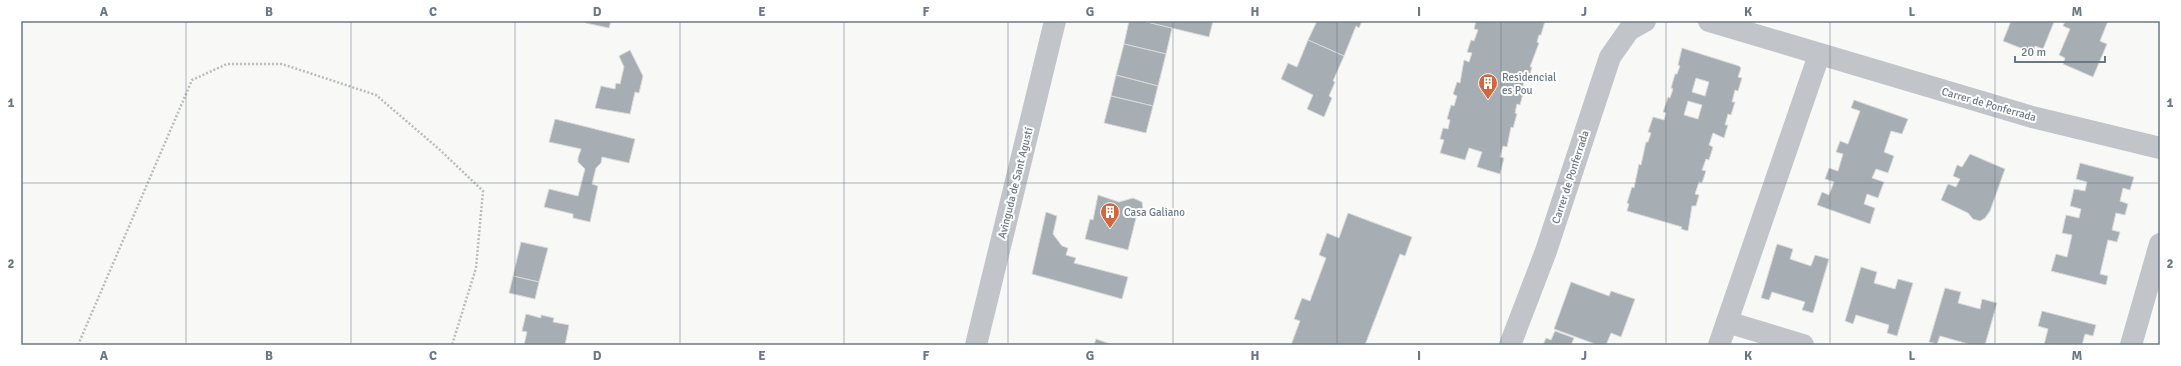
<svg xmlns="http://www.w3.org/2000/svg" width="2181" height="366" viewBox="0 0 2181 366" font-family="Signika,sans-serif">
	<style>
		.building { fill: #a6adb3; stroke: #dadad9; fill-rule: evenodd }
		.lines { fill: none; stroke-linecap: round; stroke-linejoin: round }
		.path { stroke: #b9bcbe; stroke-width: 2.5; stroke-dasharray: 2 2; stroke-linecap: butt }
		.minor { stroke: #c1c4c8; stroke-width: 22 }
		.tertiary { stroke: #c1c4c8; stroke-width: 22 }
		.grid { fill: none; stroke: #6b7884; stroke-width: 1; stroke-opacity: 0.55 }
		.labels { text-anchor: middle; stroke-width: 4; stroke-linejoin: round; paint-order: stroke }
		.poi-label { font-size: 11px; fill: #6b7884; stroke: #fff; text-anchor: start }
		.street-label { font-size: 11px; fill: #6b7884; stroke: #fff }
		.neatline { fill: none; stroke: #6b7884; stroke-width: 1.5 }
		.grid-label { font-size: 13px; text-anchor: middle; font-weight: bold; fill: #6b7884 }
	</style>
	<rect width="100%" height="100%" fill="#f8f9f7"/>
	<g class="building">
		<path d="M586,21H611L609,28L586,23Z"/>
		<path d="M1129,21H1143L1172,28L1166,54L1124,44Z"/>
		<path d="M1143,21H1213L1209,37Z"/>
		<path d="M1317,21H1362L1359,28L1356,26L1344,56L1308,40Z"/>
		<path d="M1476,21H1545L1541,35H1539L1537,42L1539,43L1530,67H1532L1527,83L1524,82L1522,89L1524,90L1520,105L1517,104L1515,113L1517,114L1513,128L1511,127L1507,147L1503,146L1500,157L1504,158L1500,174L1477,167L1482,152L1469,148L1465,160L1440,153L1444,140L1440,139L1443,128L1448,129L1450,120L1447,119L1451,105L1454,106L1457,96L1453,94L1457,82L1460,83L1464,60L1469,62L1472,53L1467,52L1471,40L1474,41L1478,30L1474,29Z"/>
		<path d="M2011,21H2052L2054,22L2043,49L2035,46L2033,53L2003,41Z"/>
		<path d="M2065,21H2108L2100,41L2107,44L2093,77L2063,64L2065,58L2059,55L2070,29L2063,26Z"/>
		<path d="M1308,40L1344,56L1333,81L1335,82L1329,96L1332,98L1324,117L1307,109L1313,95L1281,79L1288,63L1297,67Z"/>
		<path d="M1124,44L1166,54L1158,86L1116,75Z"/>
		<path d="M1682,48L1739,66L1741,68L1738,77L1742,78L1738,91L1735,90L1732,102H1735L1731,115L1728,114L1725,125H1728L1724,138L1713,133L1709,145L1713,147L1709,160L1706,159L1702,170L1706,171L1702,183L1699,182L1695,194L1699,195L1696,206H1692L1688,231L1681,229L1682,227L1627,211L1629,204L1627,203L1632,187L1634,188L1639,164L1641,165L1646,142H1648L1651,133L1648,132L1653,117L1664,120L1666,113L1663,112L1668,97L1670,98L1673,89L1671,88L1675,74H1677L1680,66L1678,65ZM1696,78L1709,82L1705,96L1692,92ZM1688,101L1702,105L1698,119L1684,115Z"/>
		<path d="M630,50L643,76L639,93L635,92L630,114L595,108L601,86L615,89L616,83L620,84L624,67L619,56Z"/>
		<path d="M1116,75L1158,86L1153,106L1111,96Z"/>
		<path d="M1111,96L1153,106L1146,133L1104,123Z"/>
		<path d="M1854,100L1908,119L1902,134L1891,131L1884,152L1894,156L1888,173L1876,169L1872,178L1884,182L1878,198L1867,194L1864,204L1875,208L1870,224L1817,205L1822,192L1829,195L1834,182L1825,179L1829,168L1838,171L1843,154L1836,152L1840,141L1848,144L1860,111L1851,108Z"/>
		<path d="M555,119L635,139L629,163L602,157L601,163L596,168L592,184L598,186L590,222L573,218V214L544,207L549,189L578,196L585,169L578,162V158L581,149L549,142Z"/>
		<path d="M1970,154L2005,169L1990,211L1985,218L1980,221L1973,219L1968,213L1941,200L1948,184L1956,187L1960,179L1953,176L1957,165L1962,167Z"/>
		<path d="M2080,163L2134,177L2130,190L2123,188L2120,201L2128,204L2125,215L2116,213L2112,230L2120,232L2117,242L2108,240L2100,274L2108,276L2106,285L2051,271L2056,254L2067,257L2072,235L2062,233L2066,215L2079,218L2081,209L2070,206L2074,189L2085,191L2087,182L2076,179Z"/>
		<path d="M1098,195L1119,202L1133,198L1142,202L1143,210L1136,218L1128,250L1085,239L1090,219L1093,220Z"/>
		<path d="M1046,212L1057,216L1053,234L1062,246L1068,248L1066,255L1076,258L1074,263L1128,277L1122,299L1032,274Z"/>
		<path d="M1348,213L1412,237L1405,256L1400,254L1365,345H1291L1300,321L1294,319L1302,298L1310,301L1326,258L1319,255L1327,233L1339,238Z"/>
		<path d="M521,242L548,248L539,282L513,276Z"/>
		<path d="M1777,244L1793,249L1790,259L1811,266L1815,255L1829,259L1813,313L1802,310L1805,302L1772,292L1769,300L1761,298Z"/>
		<path d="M1861,267L1877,272L1874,283L1895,289L1898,279L1913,283L1897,336L1887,333L1889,325L1856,315L1853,324L1845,321Z"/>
		<path d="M513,276L539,282L535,299L509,293Z"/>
		<path d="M1571,282L1609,296L1611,291L1635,299L1621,337L1611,333L1606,345H1598L1554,329Z"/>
		<path d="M1945,288L1961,292L1958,303L1980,309L1982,299L1997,303L1985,345H1972L1940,336L1937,344L1929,342Z"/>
		<path d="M2042,311L2096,325L2093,336L2085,334L2082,345H2044L2048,329L2038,326Z"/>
		<path d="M526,314L541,318V315L554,318L553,322L569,325L565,345H524L527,332L522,331Z"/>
		<path d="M1555,331L1574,338L1571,345H1543L1546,338L1551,340Z"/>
		<path d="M1096,339L1113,345H1094Z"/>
	</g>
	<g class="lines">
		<path class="path" d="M78,345L192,80L227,64H282L376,95L439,149L483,191L476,268L452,345"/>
		<g class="minor">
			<path d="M1709,21L2032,117L2160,148"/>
			<path d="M1727,322L1803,345"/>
			<path d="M1510,345L1546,251L1610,57L1629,30L1645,21"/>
			<path d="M1719,345L1819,55"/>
			<path d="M2131,345L2160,244"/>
		</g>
		<path class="tertiary" d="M976,345L1055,21"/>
	</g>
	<path class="grid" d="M186,21V345M351,21V345M515,21V345M680,21V345M844,21V345M1008,21V345M1173,21V345M1337,21V345M1501,21V345M1666,21V345M1830,21V345M1995,21V345M21,183H2160"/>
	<defs>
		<symbol id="building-pin" viewBox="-11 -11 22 30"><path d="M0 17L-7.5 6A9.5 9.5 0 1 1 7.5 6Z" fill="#d1673e" stroke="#fff"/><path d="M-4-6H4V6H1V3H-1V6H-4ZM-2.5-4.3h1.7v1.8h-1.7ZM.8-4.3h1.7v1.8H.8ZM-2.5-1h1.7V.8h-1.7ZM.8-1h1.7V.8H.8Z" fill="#fff"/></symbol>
	</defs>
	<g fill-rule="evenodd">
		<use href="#building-pin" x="1477" y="72" width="22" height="30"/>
		<use href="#building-pin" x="1099" y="201" width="22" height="30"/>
	</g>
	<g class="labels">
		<g class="poi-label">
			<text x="1502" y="81">Residencial<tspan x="1502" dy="13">es Pou</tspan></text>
			<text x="1124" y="216">Casa Galiano</text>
		</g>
		<g class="street-label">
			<text transform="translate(1989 104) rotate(16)" y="4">Carrer de Ponferrada</text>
			<text transform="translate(1570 177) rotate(-72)" y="4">Carrer de Ponferrada</text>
			<text transform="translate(1015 183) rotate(-76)" y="4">Avinguda de Sant Agustí</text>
		</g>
	</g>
	<rect width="2181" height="366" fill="none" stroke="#ffffff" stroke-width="44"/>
	<path d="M2015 56v6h90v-6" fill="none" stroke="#6b7884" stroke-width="2"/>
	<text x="2021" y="56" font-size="12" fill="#6b7884" stroke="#ffffff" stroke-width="3" paint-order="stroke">20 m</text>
	<rect x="22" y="22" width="2137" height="322" class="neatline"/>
	<g class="grid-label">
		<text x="104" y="16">A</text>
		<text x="269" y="16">B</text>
		<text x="433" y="16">C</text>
		<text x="597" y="16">D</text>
		<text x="762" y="16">E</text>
		<text x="926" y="16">F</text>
		<text x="1090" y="16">G</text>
		<text x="1255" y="16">H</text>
		<text x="1419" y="16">I</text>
		<text x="1584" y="16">J</text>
		<text x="1748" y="16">K</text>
		<text x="1912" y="16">L</text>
		<text x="2077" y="16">M</text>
		<text x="11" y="107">1</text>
		<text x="2170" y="107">1</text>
		<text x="11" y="268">2</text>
		<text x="2170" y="268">2</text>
		<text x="104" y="360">A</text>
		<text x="269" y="360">B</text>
		<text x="433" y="360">C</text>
		<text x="597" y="360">D</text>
		<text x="762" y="360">E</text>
		<text x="926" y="360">F</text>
		<text x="1090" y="360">G</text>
		<text x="1255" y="360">H</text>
		<text x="1419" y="360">I</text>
		<text x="1584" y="360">J</text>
		<text x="1748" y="360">K</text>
		<text x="1912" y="360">L</text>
		<text x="2077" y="360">M</text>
	</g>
</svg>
